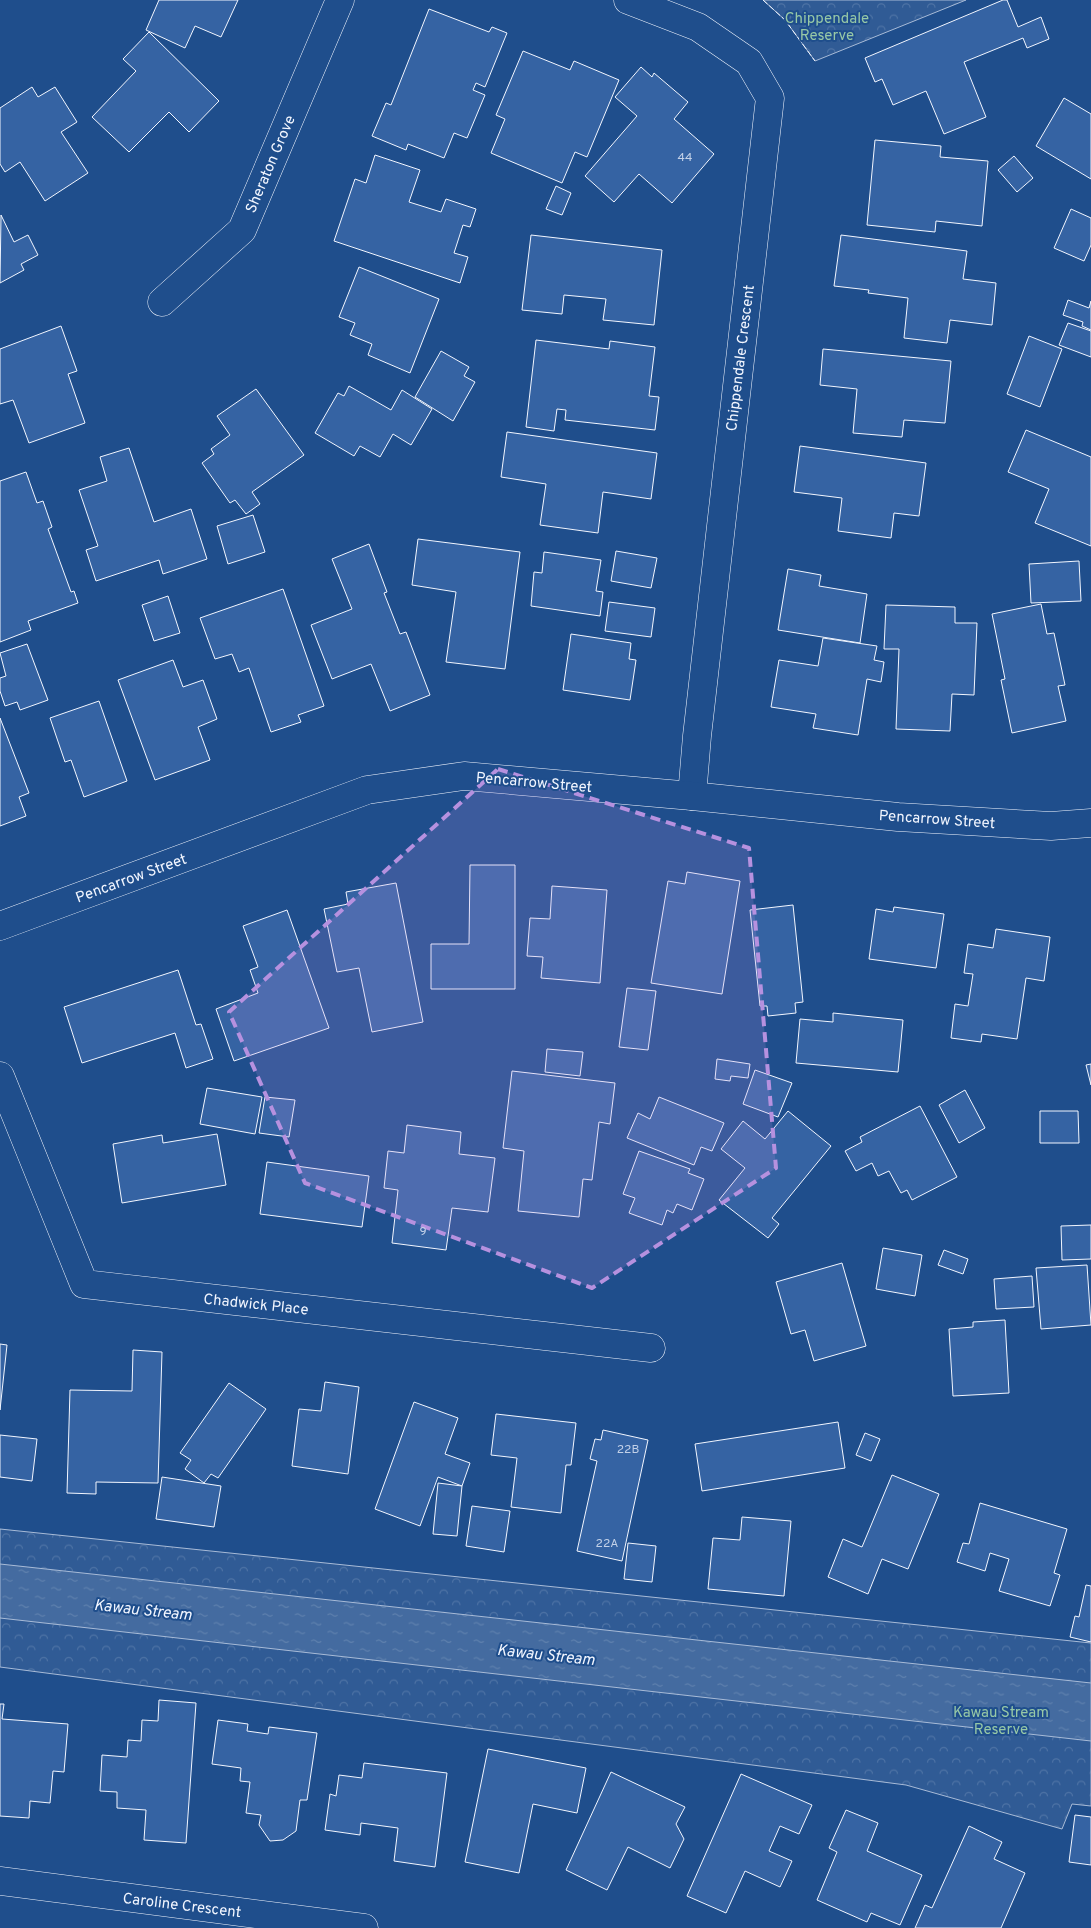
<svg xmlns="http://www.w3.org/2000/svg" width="1091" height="1928" viewBox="0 0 1091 1928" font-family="Overpass,sans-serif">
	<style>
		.forest { fill: url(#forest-crowns); stroke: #a8bbd7 }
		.water { fill: url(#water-ripples); stroke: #a8bbd7 }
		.building { fill: #3563a3; stroke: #f2f6ff }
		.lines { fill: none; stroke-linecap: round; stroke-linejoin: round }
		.street-casing { stroke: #f2f6ff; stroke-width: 29 }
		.street { stroke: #1f4e8c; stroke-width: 28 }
		.fence { stroke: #f2f6ff; stroke-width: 1; stroke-dasharray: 6 2.5; stroke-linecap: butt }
		.marked { fill: #b691df; fill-opacity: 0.2; stroke: #b691df; stroke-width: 4; stroke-dasharray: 10 6; stroke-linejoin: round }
		.labels { text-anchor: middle; stroke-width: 4; stroke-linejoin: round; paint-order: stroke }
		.number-label { font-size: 12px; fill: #c3d1e8 }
		.park-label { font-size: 15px; fill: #97c8a6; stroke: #1f4e8c }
		.street-label { font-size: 15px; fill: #f2f6ff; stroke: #1f4e8c }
		.water-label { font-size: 16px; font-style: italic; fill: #f2f6ff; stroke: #1f4e8c }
	</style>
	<defs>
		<pattern id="forest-crowns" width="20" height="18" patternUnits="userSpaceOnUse" patternTransform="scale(1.25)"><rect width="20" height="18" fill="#305b95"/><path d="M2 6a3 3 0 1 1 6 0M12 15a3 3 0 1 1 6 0" fill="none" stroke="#4e73a5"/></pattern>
		<pattern id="water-ripples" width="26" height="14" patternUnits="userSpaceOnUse" patternTransform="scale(1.25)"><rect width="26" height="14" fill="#446ba0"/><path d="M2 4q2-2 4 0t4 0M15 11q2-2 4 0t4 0" fill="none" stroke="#5f81ae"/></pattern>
	</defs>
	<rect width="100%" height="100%" fill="#1f4e8c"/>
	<g class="forest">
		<path d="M763,0H966L815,61L785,20Z"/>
		<path d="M0,1529L1091,1643V1806L1072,1804L1062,1829L906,1785L0,1667Z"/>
	</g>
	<path class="water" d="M0,1564L1091,1683V1741L0,1618Z"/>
	<g class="building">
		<path d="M159,0H238L221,37L195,26L185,48L146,30Z"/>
		<path d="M1003,0H1007L1018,27L1041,17L1049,39L1027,48L1023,38L964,62L986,117L944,134L926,91L893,105L882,79L875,82L865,58Z"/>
		<path d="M429,9L489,32L492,27L507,33L485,87L476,83L473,90L485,95L467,138L454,133L444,158L408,144L406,150L372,136L386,103L391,105Z"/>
		<path d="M149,32L219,101L189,132L169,112L129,152L92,117L136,71L123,59Z"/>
		<path d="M523,51L570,70L574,61L619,80L587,157L575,152L562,183L491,153L505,119L496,115Z"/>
		<path d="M641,67L652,77L654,73L688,102L674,119L714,154L672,203L639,174L614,202L585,176L637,116L615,97Z"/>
		<path d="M32,87L38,97L55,87L77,122L61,132L88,173L45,201L20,162L5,172L0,164V108Z"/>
		<path d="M1064,98L1091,114V179L1036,146Z"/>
		<path d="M875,140L941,146L940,157L988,161L982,226L936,221L935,232L867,225Z"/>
		<path d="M375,155L420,170L409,202L441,212L446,199L476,209L470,227L463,225L454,253L468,257L460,283L334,241L355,179L366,183Z"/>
		<path d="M1014,156L1033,178L1017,192L998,170Z"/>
		<path d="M556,186L571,193L562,215L546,209Z"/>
		<path d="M1071,209L1091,218V245L1084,261L1054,248Z"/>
		<path d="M1,215L14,242L28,235L38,255L21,264L24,270L0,283Z"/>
		<path d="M531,235L662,250L654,325L603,320L606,299L564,295L562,314L522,310Z"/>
		<path d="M841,235L967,251L963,279L996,283L992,325L950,320L947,343L904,338L908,298L868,293L869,290L834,286Z"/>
		<path d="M359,267L439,299L410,373L368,355L372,344L350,335L355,323L339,317Z"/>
		<path d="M1068,300L1089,308L1091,301V330L1082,326L1083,322L1063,315Z"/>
		<path d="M1068,323L1091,331V357L1059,345Z"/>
		<path d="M61,326L77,371L68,374L85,423L29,443L13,400L0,404V349Z"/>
		<path d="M1029,336L1062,349L1040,407L1007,394Z"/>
		<path d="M536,340L609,349L610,341L655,347L649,396L659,397L655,430L565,420L566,410L557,409L554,431L526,427Z"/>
		<path d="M823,349L951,361L945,423L904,420L902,437L853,433L857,389L820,385Z"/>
		<path d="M441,351L469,367L464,376L475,382L453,421L415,397Z"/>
		<path d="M349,386L391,410L402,390L432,409L411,445L393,434L380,457L360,446L354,456L315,433L338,393L344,396Z"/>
		<path d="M256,389L304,455L252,492L260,504L246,514L235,500L230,503L202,463L214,454L211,449L230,435L217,416Z"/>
		<path d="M1026,430L1091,457V546L1035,523L1049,489L1008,472Z"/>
		<path d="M507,432L657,453L651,499L603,492L598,533L540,525L546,484L501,477Z"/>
		<path d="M800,446L926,463L919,516L894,513L891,538L838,531L842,498L794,492Z"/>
		<path d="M129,448L154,522L191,509L207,559L163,574L159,560L96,581L86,550L98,546L79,490L107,481L100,457Z"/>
		<path d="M26,472L37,503L43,501L52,527L48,529L71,592L74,591L78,603L28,621L31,630L0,642V481Z"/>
		<path d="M253,515L265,552L228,564L217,526Z"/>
		<path d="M418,539L520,552L505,669L446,662L456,592L412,585Z"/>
		<path d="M369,544L387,592L384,593L400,634L406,632L430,695L390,711L371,664L332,679L311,625L352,609L332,559Z"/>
		<path d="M616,551L657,558L651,588L611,581Z"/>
		<path d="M544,552L601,560L596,591L603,592L600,616L531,606L534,572L542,573Z"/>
		<path d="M1079,561L1081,601L1031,603L1029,564Z"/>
		<path d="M788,569L821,575L819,586L867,594L860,643L778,630Z"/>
		<path d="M283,589L324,706L298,715L301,722L271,732L249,668L239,672L232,654L215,659L200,618Z"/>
		<path d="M168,596L180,633L154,641L142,605Z"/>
		<path d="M609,602L655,608L651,637L605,631Z"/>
		<path d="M1041,604L1047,634L1054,633L1065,685L1058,686L1066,721L1012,733L1001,680L1005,679L992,614Z"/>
		<path d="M886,605L955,607V623H977L974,695L952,694L950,731L896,729L899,649H884Z"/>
		<path d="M571,634L631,643L629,659L636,660L630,700L563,690Z"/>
		<path d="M823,638L877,646L874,660L884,662L881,682L867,679L858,735L813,728L816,714L771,707L779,660L818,666Z"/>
		<path d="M27,644L48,700L20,710L17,702L5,706L0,691V678L6,676L0,653Z"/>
		<path d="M173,660L183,687L203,680L217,719L198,727L210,760L155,780L118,680Z"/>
		<path d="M99,701L127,781L84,797L71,760L65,762L50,718Z"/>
		<path d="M0,718L29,793L19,797L26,816L0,826Z"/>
		<path d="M470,865H515V989H431V944H469Z"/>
		<path d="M687,872L740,881L722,994L651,983L668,881L685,884Z"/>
		<path d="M396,883L423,1022L372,1032L359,968L337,972L324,909L348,904L346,892Z"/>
		<path d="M552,886L607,890L600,983L541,978L543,957L527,956L530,918L550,919Z"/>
		<path d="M793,905L803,1002L795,1003L796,1013L768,1016L767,1006H760L750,910Z"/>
		<path d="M894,907L944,914L936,968L869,959L876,909L893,912Z"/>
		<path d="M287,910L329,1028L234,1061L216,1009L258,993L250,970L258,967L243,926Z"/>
		<path d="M996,929L1050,937L1044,981L1026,978L1017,1039L982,1034L981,1042L951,1038L955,1004L968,1006L973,974L964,973L968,944L993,948Z"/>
		<path d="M178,970L196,1025L201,1024L213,1059L186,1068L175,1033L82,1063L64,1007Z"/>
		<path d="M627,988L656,991L648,1050L619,1047Z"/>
		<path d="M833,1013L903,1020L898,1072L796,1063L800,1019L833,1022Z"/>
		<path d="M547,1049L583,1052L580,1076L545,1072Z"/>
		<path d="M717,1059L750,1064L748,1078L731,1076L730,1081L715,1079Z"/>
		<path d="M1091,1064V1085L1086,1065Z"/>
		<path d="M755,1070L792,1083L778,1117L743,1104Z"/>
		<path d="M512,1071L615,1083L610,1124L599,1122L592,1180L583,1179L579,1217L518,1211L524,1151L503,1148Z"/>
		<path d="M207,1088L262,1097L255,1134L200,1124Z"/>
		<path d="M965,1090L985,1128L959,1143L939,1105Z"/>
		<path d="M265,1097L295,1100L289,1137L259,1133Z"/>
		<path d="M659,1097L724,1123L712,1151L701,1147L694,1165L627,1138L638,1113L650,1119Z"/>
		<path d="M920,1106L957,1177L912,1200L907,1190L901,1193L889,1171L878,1176L872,1163L856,1171L845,1151L862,1142L860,1137Z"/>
		<path d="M788,1111L831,1146L772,1218L779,1224L768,1238L719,1200L745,1168L721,1149L743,1121L765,1139Z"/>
		<path d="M1040,1111H1078L1079,1143H1040Z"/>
		<path d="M407,1125L461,1132L459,1154L495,1158L488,1212L452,1208L446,1250L392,1243L398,1190L384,1188L388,1151L404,1153Z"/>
		<path d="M217,1134L226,1185L122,1203L113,1144L162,1135L163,1143Z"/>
		<path d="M639,1151L690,1169L688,1173L704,1179L692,1210L677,1204L673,1213L667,1210L662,1225L629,1213L635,1198L623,1194Z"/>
		<path d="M267,1162L369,1176L362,1227L260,1214Z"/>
		<path d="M1091,1225V1259L1062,1260L1061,1226Z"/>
		<path d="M883,1248L922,1255L915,1296L876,1289Z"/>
		<path d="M944,1250L968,1259L963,1274L938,1265Z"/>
		<path d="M842,1263L866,1346L814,1361L805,1330L791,1334L776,1282Z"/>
		<path d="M1087,1265L1091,1325L1041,1329L1036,1268Z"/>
		<path d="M1032,1276L1034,1307L996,1309L994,1279Z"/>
		<path d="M1005,1320L1009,1393L953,1396L949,1329L973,1327V1322Z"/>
		<path d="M0,1344L7,1345L0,1410Z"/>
		<path d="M133,1350L162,1352L158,1483L96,1482V1494L67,1493L70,1390L132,1391Z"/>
		<path d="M325,1382L359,1387L348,1474L292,1466L299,1409L321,1411Z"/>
		<path d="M229,1383L266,1409L218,1478L211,1474L204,1483L185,1469L191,1460L180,1453Z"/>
		<path d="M414,1402L458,1418L445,1454L470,1463L462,1486L438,1477L420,1526L375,1509Z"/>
		<path d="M496,1414L576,1423L571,1465H566L561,1513L511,1507L517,1458L491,1455Z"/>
		<path d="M838,1422L845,1468L702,1491L695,1444Z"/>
		<path d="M603,1430L648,1440L622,1561L577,1551L597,1461L590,1459L595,1439L601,1440Z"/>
		<path d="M865,1433L880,1439L871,1461L856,1455Z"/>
		<path d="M0,1435L37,1439L32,1481L0,1477Z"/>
		<path d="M892,1475L939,1494L908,1569L882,1559L868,1594L828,1577L843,1539L862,1547Z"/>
		<path d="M162,1477L221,1486L214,1527L156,1519Z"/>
		<path d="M438,1483L462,1486L457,1536L433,1534Z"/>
		<path d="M980,1503L1067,1529L1054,1573L1060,1575L1050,1606L999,1591L1009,1559L990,1553L985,1571L957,1562L963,1543L969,1544Z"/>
		<path d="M472,1506L510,1511L504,1552L466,1546Z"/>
		<path d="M742,1517L791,1521L784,1596L708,1589L713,1538L740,1540Z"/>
		<path d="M628,1543L656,1546L652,1582L624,1579Z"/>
		<path d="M1086,1585L1091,1586V1642L1070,1637L1075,1616L1079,1617Z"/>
		<path d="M159,1700L196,1703L186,1843L144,1840L146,1810L117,1808V1792L100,1791L102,1755L127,1757L128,1740L141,1741L142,1720L158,1721Z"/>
		<path d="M0,1704H4L2,1719L68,1724L64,1772L53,1771L50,1803L30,1801L29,1818L0,1816Z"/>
		<path d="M218,1720L248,1724L247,1731L268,1734L269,1727L317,1733L307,1800H300L296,1831L283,1840L270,1841L259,1825L261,1815L246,1813L250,1782L240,1781L241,1768L212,1764Z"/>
		<path d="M488,1749L586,1768L577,1813L533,1804L519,1873L465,1862Z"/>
		<path d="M364,1763L447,1773L435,1867L394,1861L398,1828L361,1823L360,1835L325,1830L330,1794L336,1796L339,1775L362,1778Z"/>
		<path d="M611,1772L685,1807L676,1824L684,1839L670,1868L628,1847L607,1890L566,1870Z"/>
		<path d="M741,1774L812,1805L799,1834L780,1826L769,1851L792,1861L780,1887L745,1871L726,1913L687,1896Z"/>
		<path d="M846,1810L878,1823L867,1851L922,1875L900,1925L871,1913L867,1922L817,1900L837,1852L829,1848Z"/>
		<path d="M1075,1815L1091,1817V1865L1069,1862Z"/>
		<path d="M969,1826L1002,1842L994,1859L1025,1873L1001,1928H915L925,1905L932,1908Z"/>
	</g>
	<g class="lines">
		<defs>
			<g id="street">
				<path d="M628,0L698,27L749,62L770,98L697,736L692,796"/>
				<path d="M162,302L242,230L340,0"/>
				<path d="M0,926L367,790L464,776L692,796L898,817L1051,826L1091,823"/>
				<path d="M0,1076L84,1284L651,1348"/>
				<path d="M0,1881L364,1928"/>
			</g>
		</defs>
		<use href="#street" class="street-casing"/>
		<use href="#street" class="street"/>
		<path class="fence" d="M763,0L785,20L815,61"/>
	</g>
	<path class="marked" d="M498,769L749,848L776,1168L592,1288L305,1183L229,1012Z"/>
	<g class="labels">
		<g class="number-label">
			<text x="685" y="161">44</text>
			<text x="423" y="1235">9</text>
			<text x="628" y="1453">22B</text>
			<text x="607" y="1547">22A</text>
		</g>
		<g class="park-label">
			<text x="827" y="23">Chippendale<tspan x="827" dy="17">Reserve</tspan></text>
			<text x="1001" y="1717">Kawau Stream<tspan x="1001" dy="17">Reserve</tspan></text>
		</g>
		<g class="street-label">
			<text transform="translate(270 164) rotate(-67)" y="5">Sheraton Grove</text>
			<text transform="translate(740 358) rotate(-83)" y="5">Chippendale Crescent</text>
			<text transform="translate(534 782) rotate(5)" y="5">Pencarrow Street</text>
			<text transform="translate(937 819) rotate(4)" y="5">Pencarrow Street</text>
			<text transform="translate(131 878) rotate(-20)" y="5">Pencarrow Street</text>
			<text transform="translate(256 1304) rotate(6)" y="5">Chadwick Place</text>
			<text transform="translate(182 1905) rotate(7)" y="5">Caroline Crescent</text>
		</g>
		<g class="water-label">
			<text transform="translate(143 1609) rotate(6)" y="6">Kawau Stream</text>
			<text transform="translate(546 1654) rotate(6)" y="6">Kawau Stream</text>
		</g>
	</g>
</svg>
